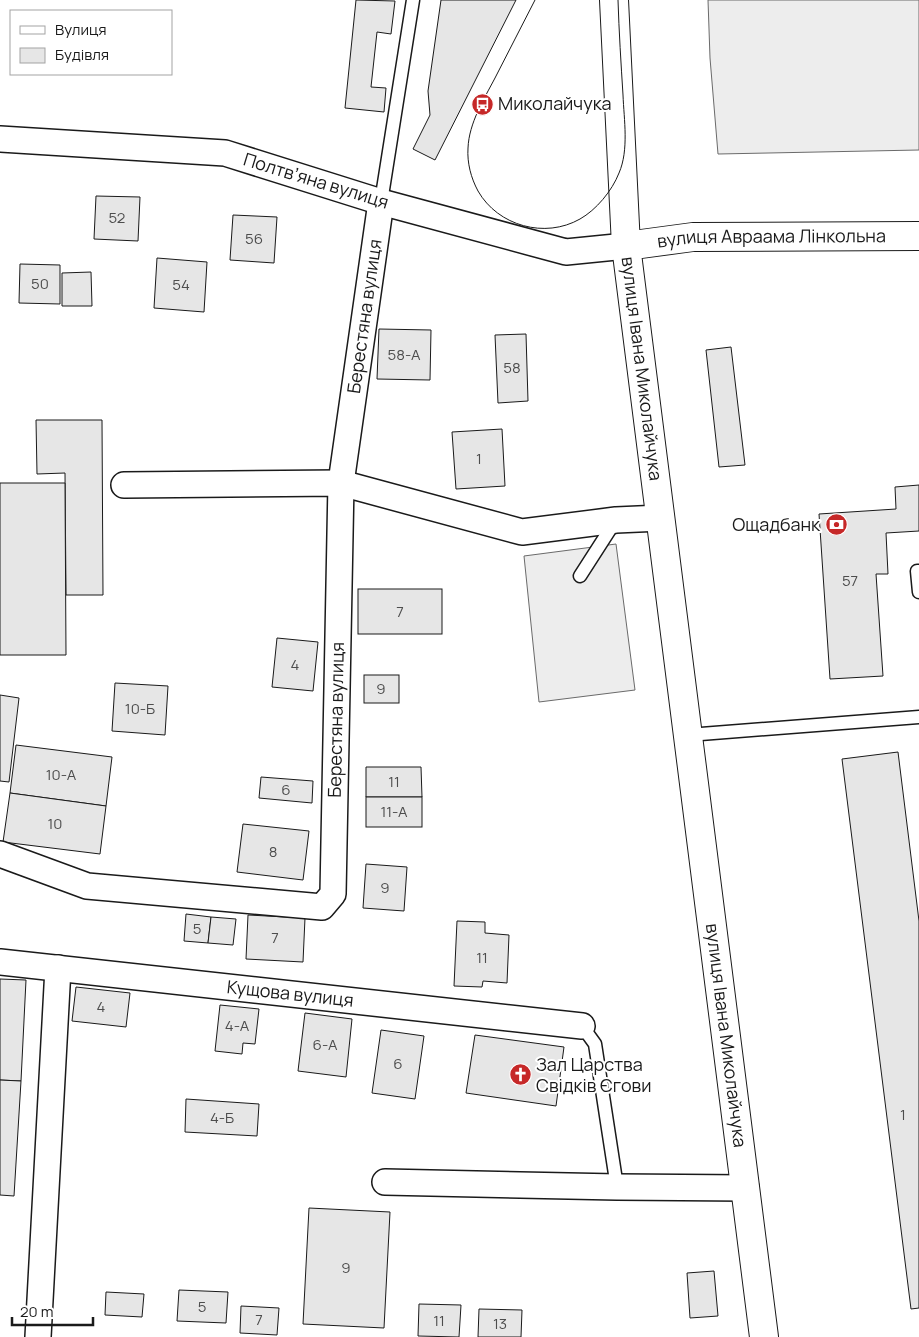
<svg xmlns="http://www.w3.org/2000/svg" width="919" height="1337" viewBox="0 0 919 1337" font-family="Manrope,sans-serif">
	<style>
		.parking { fill: #ededed; stroke: #6a6a6a }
		.building { fill: #e6e6e6; stroke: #1a1a1a }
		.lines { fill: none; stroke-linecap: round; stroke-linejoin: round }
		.service-casing { stroke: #1a1a1a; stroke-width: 15 }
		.minor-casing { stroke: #1a1a1a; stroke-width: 28 }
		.tertiary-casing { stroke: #1a1a1a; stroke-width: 30 }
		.secondary-casing { stroke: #1a1a1a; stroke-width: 30 }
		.service { stroke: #fff; stroke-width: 12 }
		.minor { stroke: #fff; stroke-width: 25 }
		.tertiary { stroke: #fff; stroke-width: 28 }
		.secondary { stroke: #fff; stroke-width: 28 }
		.tram { stroke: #1a1a1a; stroke-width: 1 }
		.labels { text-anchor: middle; stroke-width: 4; stroke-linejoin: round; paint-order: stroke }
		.number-label { font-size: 15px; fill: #4d4d4d }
		.poi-label { font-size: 18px; fill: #1a1a1a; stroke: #fff; text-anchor: start }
		.street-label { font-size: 18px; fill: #1a1a1a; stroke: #fff }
	</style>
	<rect width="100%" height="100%" fill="#fff"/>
	<g class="parking">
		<path d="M708,0H919V150L718,154L710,58Z"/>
		<path d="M616,544L635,690L539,702L524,556Z"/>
	</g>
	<g class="building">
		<path d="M356,0L395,1L391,34L377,32L371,87L386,88L384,112L345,108Z"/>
		<path d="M441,0H516L435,160L413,149L430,115L428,91Z"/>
		<path d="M96,196L140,197L138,241L94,239Z"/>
		<path d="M233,215L277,217L274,263L230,260Z"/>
		<path d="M157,258L207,262L204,312L154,308Z"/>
		<path d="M20,264L60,265V304L19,303Z"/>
		<path d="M91,272L92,306H62V273Z"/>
		<path d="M379,329L431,330L430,380L377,379Z"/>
		<path d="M526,334L528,401L498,403L495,335Z"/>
		<path d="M731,347L745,465L719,467L706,350Z"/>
		<path d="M36,420H102L103,595H66L65,473L37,474Z"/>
		<path d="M502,429L505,486L456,489L452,432Z"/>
		<path d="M0,483H65L66,655H0Z"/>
		<path d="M919,485V531L886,533L888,574H876L883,676L830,679L819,514L896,509L895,487Z"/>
		<rect x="358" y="589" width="84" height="45"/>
		<path d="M277,638L318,642L313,691L272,687Z"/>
		<rect x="364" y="675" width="35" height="28"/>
		<path d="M115,683L168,686L165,735L112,731Z"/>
		<path d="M0,695L19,698L9,782L0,781Z"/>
		<path d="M16,745L112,757L106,806L10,793Z"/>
		<path d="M898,752L919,921V1308L911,1309L842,759Z"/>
		<path d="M366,767H421L422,797H366Z"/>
		<path d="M261,777L313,781L312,803L259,798Z"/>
		<path d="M10,793L106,806L100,854L3,842Z"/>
		<rect x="366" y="797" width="56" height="30"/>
		<path d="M243,824L309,831L303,880L237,872Z"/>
		<path d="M366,864L407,867L404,911L363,908Z"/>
		<path d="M186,914L211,917L208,943L184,941Z"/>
		<path d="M248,915L305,918L303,962L246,959Z"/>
		<path d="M211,917L236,919L233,945L208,943Z"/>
		<path d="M457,921L485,922V933L509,935L507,983L483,981L482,987L454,986Z"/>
		<path d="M0,979L26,980L21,1081L0,1080Z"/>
		<path d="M76,987L130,993L126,1027L72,1021Z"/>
		<path d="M220,1005L259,1009L255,1044L243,1043L242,1054L215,1051Z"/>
		<path d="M305,1013L352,1019L346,1077L298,1071Z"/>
		<path d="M381,1030L424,1036L415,1099L372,1093Z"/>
		<path d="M475,1035L564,1047L556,1106L466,1093Z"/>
		<path d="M0,1080L21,1081L14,1196L0,1195Z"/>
		<path d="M186,1099L259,1104L257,1136L185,1132Z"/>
		<path d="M309,1208L390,1212L384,1328L303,1324Z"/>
		<path d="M714,1271L718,1316L690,1318L687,1273Z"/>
		<path d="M179,1290L228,1292L226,1323L177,1321Z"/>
		<path d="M106,1292L144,1294L142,1317L105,1315Z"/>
		<path d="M419,1304L461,1305L459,1337L418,1336Z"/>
		<path d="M241,1306L279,1308L277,1335L240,1333Z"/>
		<path d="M479,1309L522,1310L521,1337H478Z"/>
	</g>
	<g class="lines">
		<defs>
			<g id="service">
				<path d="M381,202L413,0"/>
				<path d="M919,571H917L919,592"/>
				<path d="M580,576L616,520"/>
				<path d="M688,735L919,717"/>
				<path d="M582,1026L595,1044L617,1187"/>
			</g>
			<g id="minor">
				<path d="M0,139L225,153L381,202L566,252L626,246"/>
				<path d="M124,485L341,483L522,532L616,520L661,518"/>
				<path id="s1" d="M0,854L87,886L322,907L333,894L341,483L381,202"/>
				<path id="s2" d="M0,962L582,1026"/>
				<path d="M385,1182L617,1187L746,1188"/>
				<path d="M38,1337L58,968"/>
			</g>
			<g id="tertiary">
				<path id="s3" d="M626,246L693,237L919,236"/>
			</g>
			<g id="secondary">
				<path id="s4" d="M614,0L626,246L764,1337"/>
			</g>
		</defs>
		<use href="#service" class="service-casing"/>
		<use href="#minor" class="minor-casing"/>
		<use href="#tertiary" class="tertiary-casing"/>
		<use href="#secondary" class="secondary-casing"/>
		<use href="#service" class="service"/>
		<use href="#minor" class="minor"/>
		<use href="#tertiary" class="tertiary"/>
		<use href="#secondary" class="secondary"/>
		<path class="tram" d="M535,0C522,26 508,52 495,78C484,99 469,123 468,148C467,163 471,178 478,191C498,226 545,239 580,219C596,210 612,191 619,173C629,150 624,120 623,95C621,63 619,32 618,0"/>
	</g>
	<defs>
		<symbol id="bus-disc" viewBox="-11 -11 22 22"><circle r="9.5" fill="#c62828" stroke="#fff"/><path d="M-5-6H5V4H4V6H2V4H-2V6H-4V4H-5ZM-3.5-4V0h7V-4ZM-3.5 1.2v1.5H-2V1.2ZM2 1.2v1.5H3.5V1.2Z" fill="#fff"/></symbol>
		<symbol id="bank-disc" viewBox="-11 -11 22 22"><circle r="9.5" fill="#c62828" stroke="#fff"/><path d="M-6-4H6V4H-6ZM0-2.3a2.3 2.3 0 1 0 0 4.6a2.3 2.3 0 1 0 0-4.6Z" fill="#fff"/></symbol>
		<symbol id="church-disc" viewBox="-11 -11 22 22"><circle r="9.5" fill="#c62828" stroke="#fff"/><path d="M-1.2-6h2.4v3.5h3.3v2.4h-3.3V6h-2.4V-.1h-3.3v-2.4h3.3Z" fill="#fff"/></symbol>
	</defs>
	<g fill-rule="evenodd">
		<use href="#bus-disc" x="470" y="92" width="25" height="25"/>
		<use href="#bank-disc" x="824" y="512" width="25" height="25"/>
		<use href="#church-disc" x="508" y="1062" width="25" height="25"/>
	</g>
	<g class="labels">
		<g class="number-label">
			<text x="117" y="223">52</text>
			<text x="254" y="244">56</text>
			<text x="40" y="289">50</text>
			<text x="181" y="290">54</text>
			<text x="404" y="360">58-А</text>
			<text x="512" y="373">58</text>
			<text x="479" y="464">1</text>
			<text x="850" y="586">57</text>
			<text x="400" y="617">7</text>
			<text x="295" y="670">4</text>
			<text x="381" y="694">9</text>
			<text x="140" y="714">10-Б</text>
			<text x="61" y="780">10-А</text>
			<text x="394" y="787">11</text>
			<text x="286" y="795">6</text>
			<text x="394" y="817">11-А</text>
			<text x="55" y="829">10</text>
			<text x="273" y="857">8</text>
			<text x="385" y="893">9</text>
			<text x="197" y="934">5</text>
			<text x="275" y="943">7</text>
			<text x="482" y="963">11</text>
			<text x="101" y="1012">4</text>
			<text x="237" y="1031">4-А</text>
			<text x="325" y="1050">6-А</text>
			<text x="398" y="1069">6</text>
			<text x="903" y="1120">1</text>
			<text x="222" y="1123">4-Б</text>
			<text x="346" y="1273">9</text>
			<text x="202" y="1312">5</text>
			<text x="259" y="1325">7</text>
			<text x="439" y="1326">11</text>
			<text x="500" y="1329">13</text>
		</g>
		<g class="poi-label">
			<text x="498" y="110">Миколайчука</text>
			<text x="820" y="531" text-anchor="end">Ощадбанк</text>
			<text x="536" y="1071">Зал Царства<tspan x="536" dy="21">Свідків Єгови</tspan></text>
		</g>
		<g class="street-label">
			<text transform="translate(316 181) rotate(17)" y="6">Полтвʼяна вулиця</text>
			<text dy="6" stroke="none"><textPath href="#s3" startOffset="146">вулиця Авраама Лінкольна</textPath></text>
			<text dy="6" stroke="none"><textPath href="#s1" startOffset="925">Берестяна вулиця</textPath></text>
			<text dy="6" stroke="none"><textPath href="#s4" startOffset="370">вулиця Івана Миколайчука</textPath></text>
			<text dy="6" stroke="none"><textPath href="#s1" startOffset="520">Берестяна вулиця</textPath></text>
			<text dy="6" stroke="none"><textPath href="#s2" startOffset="292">Кущова вулиця</textPath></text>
			<text dy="6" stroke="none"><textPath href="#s4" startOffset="1042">вулиця Івана Миколайчука</textPath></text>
		</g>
	</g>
	<rect x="10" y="10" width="162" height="65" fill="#ffffff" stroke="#a3a3a3"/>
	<rect x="20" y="26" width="25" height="8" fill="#ffffff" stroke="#a3a3a3"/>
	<text x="55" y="35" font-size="15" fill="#1a1a1a">Вулиця</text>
	<rect x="20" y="48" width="25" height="15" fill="#e6e6e6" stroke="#a3a3a3"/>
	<text x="55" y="60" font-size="15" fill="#1a1a1a">Будівля</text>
	<path d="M12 1317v8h81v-8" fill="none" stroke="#1a1a1a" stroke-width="2.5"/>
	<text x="20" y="1317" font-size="15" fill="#1a1a1a" stroke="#ffffff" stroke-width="4" paint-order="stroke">20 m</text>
</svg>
